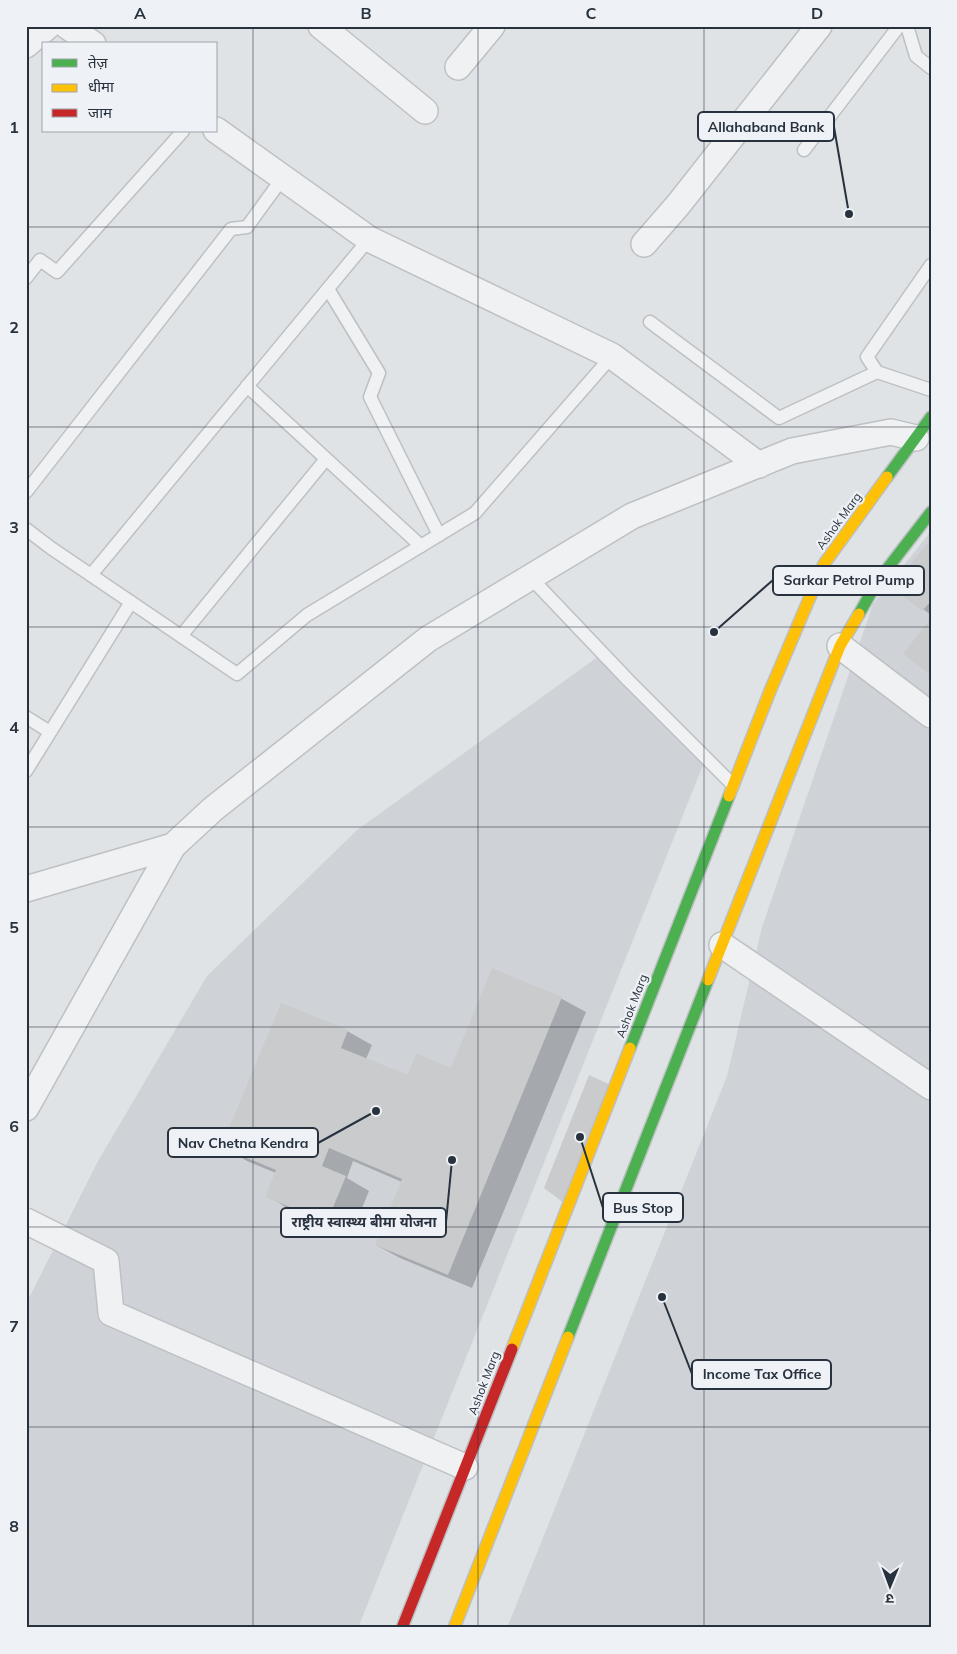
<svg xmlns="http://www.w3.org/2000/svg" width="957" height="1654" viewBox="0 0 957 1654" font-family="Mulish,'Noto Sans Devanagari',sans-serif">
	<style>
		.built { fill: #cfd3d8 }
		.shadow { fill: #0003 }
		.building { fill: #c9cbcd }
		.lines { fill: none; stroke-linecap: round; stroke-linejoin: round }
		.lane-casing { stroke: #bec1c3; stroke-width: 15 }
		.street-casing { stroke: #bec1c3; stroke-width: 28 }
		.fast-casing { stroke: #bcc0c3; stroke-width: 14 }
		.slow-casing { stroke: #bcc0c3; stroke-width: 14 }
		.jam-casing { stroke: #bcc0c3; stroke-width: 14 }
		.lane { stroke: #f0f1f2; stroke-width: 12 }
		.street { stroke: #f0f1f2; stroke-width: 25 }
		.fast { stroke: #4caf50; stroke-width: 11 }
		.slow { stroke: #ffc107; stroke-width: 11 }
		.jam { stroke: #c62828; stroke-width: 11 }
		.grid { fill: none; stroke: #28323e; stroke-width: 1; stroke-opacity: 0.55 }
		.labels { text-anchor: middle; stroke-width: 4.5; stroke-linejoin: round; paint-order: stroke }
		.street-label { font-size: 12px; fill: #28323e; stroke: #eef1f5 }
		.leader { fill: none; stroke: #28323e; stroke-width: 2 }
		.callout-dot { fill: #28323e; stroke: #eef1f5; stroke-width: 2 }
		.callout { fill: #eef1f5; stroke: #28323e; stroke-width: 2 }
		.callout-label { font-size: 14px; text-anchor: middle; font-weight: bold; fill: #28323e }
		.neatline { fill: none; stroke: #28323e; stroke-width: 2 }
		.grid-label { font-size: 16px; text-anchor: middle; font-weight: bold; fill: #28323e }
	</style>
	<rect width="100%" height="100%" fill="#e0e3e5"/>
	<g class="built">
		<path d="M931,531V1628H507L727,1076L762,927L873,604Z"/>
		<path d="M599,656L703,765L358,1628H26V1304L98,1161L207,976L357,830Z"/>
	</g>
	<g class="shadow">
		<path d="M931,541V615L894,587Z"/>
		<path d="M492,970L562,999L586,1012L472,1288L400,1258L376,1245L402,1182L353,1161L347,1178L369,1191L351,1235L291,1210L267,1196L276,1173L247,1161L223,1147L347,1031L372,1045L366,1059L409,1076L452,1069Z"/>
	</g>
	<g class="building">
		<path d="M931,539V601L922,611L892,587Z"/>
		<path d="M931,618V675L903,654Z"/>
		<path d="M492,968L562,997L448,1275L375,1245L402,1179L329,1148L322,1166L346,1176L327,1222L265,1197L276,1170L221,1147L281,1003L348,1030L341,1048L408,1075L416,1053L451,1068Z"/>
		<path d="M589,1075L615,1087L568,1206L544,1188Z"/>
	</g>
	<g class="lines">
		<defs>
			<g id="lane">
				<path d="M907,26L916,56L931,68"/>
				<path d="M804,150L899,26"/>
				<path d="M931,265L867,357L877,372L931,390"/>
				<path d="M26,278L40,260L57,272L183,131"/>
				<path d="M328,289L379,373L370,397L439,535"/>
				<path d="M650,322L779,418L877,372"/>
				<path d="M247,386L421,546"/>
				<path d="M26,492L231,229L247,227L284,176"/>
				<path d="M26,529L51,548L237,674L307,615L475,513L612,356"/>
				<path d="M91,575L369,239"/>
				<path d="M530,577L628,680L733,785"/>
				<path d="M181,636L326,459"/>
				<path d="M26,717L50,732"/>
				<path d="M26,771L131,602"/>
			</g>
			<g id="street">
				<path d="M67,26L93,44"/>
				<path d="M321,26L425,111"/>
				<path d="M26,45L48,26"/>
				<path d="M458,67L492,26"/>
				<path d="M216,130L369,239L612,356L759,465"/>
				<path d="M644,244L678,205L819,26"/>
				<path d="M840,646L931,715"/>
				<path d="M26,889L173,846L213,809L428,639L632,516L792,451L891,432L916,438"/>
				<path d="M722,945L931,1087"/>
				<path d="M26,1108L173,846"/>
				<path d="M26,1221L106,1261L111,1313L465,1467"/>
			</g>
			<g id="fast">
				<path d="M887,477L931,417"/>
				<path d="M859,614L877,582L931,512"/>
				<path d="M630,1048L729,796"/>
				<path d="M568,1337L708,980"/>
			</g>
			<g id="slow">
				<path d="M729,796L770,691L824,564L887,477"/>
				<path d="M708,980L840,646L859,614"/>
				<path d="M512,1349L630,1048"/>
				<path d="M454,1628L568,1337"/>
			</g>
			<path id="jam" d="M402,1628L512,1349"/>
		</defs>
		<use href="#lane" class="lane-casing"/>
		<use href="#street" class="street-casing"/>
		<use href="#fast" class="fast-casing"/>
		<use href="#slow" class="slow-casing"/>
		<use href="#jam" class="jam-casing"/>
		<use href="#lane" class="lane"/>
		<use href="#street" class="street"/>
		<use href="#fast" class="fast"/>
		<use href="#slow" class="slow"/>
		<use href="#jam" class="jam"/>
	</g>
	<path class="grid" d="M253,26V1628M478,26V1628M704,26V1628M26,227H931M26,427H931M26,627H931M26,827H931M26,1027H931M26,1227H931M26,1427H931"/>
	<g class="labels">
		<g class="street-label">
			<text transform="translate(839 521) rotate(-54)" y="4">Ashok Marg</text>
			<text transform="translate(632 1006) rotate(-69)" y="4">Ashok Marg</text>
			<text transform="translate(484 1383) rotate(-69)" y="4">Ashok Marg</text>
		</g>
	</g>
	<path class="leader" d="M849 214L834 127M714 632L773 580M376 1111L318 1143M580 1137L603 1208M452 1160L446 1222M662 1297L692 1374"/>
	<g class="callout-dot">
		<circle cx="849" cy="214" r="5"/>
		<circle cx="714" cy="632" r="5"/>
		<circle cx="376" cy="1111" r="5"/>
		<circle cx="580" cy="1137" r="5"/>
		<circle cx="452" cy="1160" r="5"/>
		<circle cx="662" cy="1297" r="5"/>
	</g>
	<g class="callout">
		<rect x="698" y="112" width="136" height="29" rx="5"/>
		<rect x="773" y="566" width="151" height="29" rx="5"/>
		<rect x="168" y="1128" width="150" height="29" rx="5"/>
		<rect x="603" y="1193" width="80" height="29" rx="5"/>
		<rect x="281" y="1208" width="165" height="29" rx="5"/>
		<rect x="692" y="1360" width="139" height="29" rx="5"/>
	</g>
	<g class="callout-label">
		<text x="766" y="132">Allahaband Bank</text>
		<text x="849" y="585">Sarkar Petrol Pump</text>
		<text x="243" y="1148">Nav Chetna Kendra</text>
		<text x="643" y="1213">Bus Stop</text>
		<text x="364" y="1227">राष्ट्रीय स्वास्थ्य बीमा योजना</text>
		<text x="762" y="1379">Income Tax Office</text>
	</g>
	<rect width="957" height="1654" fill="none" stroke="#eef1f5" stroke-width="55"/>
	<rect x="42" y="42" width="175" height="90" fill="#eef1f5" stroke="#9fa5ac"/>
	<rect x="52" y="59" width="25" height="8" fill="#4caf50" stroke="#9fa5ac"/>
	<text x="88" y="68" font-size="15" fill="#28323e">तेज़</text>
	<rect x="52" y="84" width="25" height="8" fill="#ffc107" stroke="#9fa5ac"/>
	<text x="88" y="92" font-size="15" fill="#28323e">धीमा</text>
	<rect x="52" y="109" width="25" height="8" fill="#c62828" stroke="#9fa5ac"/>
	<text x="88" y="118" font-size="15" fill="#28323e">जाम</text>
	<g transform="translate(890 1586) rotate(181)" stroke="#eef1f5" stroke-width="4" paint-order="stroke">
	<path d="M0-4L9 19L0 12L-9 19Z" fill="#28323e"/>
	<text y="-8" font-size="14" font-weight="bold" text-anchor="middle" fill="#28323e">उ</text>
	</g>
	<rect x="28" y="28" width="902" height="1598" class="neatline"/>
	<g class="grid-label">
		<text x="140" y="19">A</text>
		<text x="366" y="19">B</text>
		<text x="591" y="19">C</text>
		<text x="817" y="19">D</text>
		<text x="14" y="133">1</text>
		<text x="14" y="333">2</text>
		<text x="14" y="533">3</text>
		<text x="14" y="733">4</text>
		<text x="14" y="933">5</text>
		<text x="14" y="1132">6</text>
		<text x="14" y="1332">7</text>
		<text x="14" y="1532">8</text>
	</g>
</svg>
